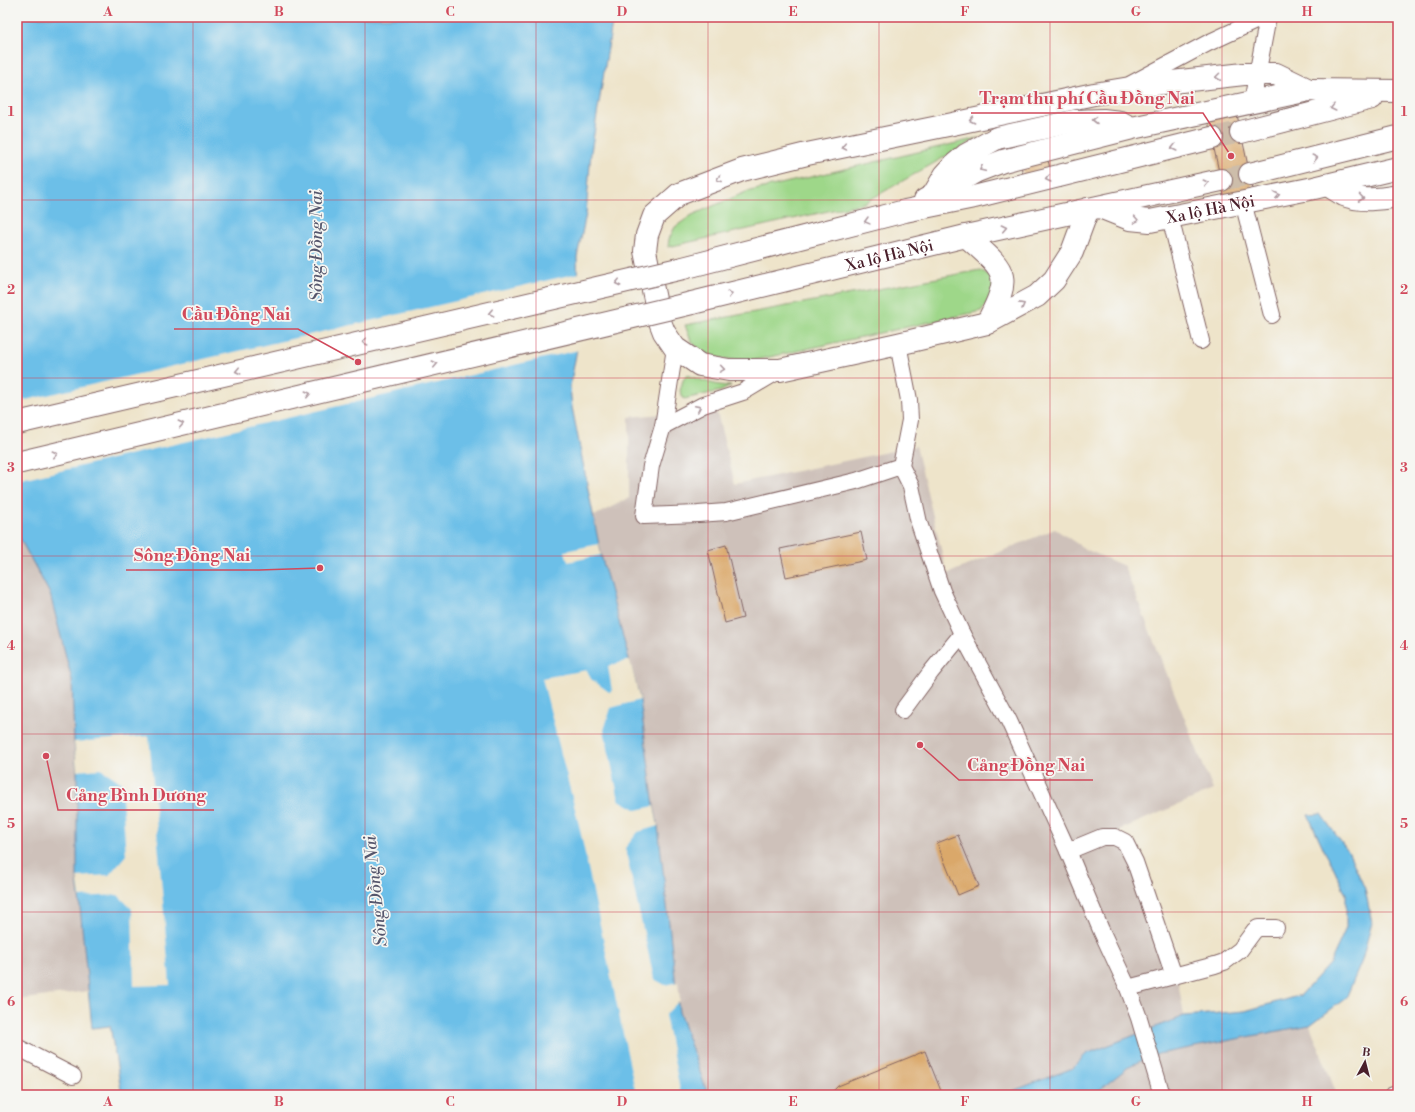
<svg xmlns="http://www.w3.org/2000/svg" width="1415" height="1112" viewBox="0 0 1415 1112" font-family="'Libre Bodoni',serif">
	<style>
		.industrial { fill: #cec1ba }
		.green { fill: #9ed789; stroke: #747b5a }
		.water { fill: #6cbfe8; stroke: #5b6f8a }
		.pier { fill: #eee4ca }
		.building { fill: #daa86a }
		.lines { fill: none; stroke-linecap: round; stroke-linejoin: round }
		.highway-tunnel { stroke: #cdbdaa; stroke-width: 22; stroke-dasharray: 22 11; stroke-linecap: butt }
		.minor-casing { stroke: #836463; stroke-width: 18 }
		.highway-casing { stroke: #836463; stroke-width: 24 }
		.minor { stroke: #fff; stroke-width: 16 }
		.highway { stroke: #fff; stroke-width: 22 }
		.highway-bridge-casing { stroke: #836463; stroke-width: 24; stroke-linecap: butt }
		.highway-bridge { stroke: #fff; stroke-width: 22 }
		.oneway { stroke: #ae9aa0 }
		.grid { fill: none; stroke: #d1495b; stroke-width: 1; stroke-opacity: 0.55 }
		.labels { text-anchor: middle; stroke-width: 3.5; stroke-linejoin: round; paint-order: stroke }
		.street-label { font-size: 16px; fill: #4a1f2b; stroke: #f6f6f2 }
		.water-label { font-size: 17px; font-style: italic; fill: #56576d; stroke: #f6f6f2 }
		.leader { fill: none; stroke: #d1495b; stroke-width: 1.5 }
		.callout-dot { fill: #d1495b; stroke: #f6f6f2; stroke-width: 1.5 }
		.callout-label { font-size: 17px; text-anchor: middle; font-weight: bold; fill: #d1495b; stroke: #f6f6f2; stroke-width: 3.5; stroke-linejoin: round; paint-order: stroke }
		.neatline { fill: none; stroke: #d1495b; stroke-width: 1.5 }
		.grid-label { font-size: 13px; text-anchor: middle; font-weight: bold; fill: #d1495b }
	</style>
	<rect width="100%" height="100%" fill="#f6f6f2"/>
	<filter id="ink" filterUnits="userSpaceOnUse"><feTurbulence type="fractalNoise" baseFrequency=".025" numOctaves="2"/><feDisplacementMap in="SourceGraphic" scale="8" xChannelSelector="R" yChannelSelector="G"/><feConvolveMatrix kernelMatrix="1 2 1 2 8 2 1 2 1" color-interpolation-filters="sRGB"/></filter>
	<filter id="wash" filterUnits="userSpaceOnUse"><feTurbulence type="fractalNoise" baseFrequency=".012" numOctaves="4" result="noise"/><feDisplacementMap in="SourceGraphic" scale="16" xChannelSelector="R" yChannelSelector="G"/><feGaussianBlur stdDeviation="0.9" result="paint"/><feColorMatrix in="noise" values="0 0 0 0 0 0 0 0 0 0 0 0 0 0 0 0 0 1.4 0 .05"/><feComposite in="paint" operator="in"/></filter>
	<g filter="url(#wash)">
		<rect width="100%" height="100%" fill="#eee4ca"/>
		<g class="industrial">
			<path d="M716,409L735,484L916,446L947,574L1055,529L1085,549L1124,566L1213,790L1119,830L1178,982L1184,1016L1086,1054L1073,1068L1002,1095H708L679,1012L658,826L654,806L640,700L601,555L594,516L629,498V417Z"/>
			<path d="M17,533L50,594L72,680L74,742L77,771V877L88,991L17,1000Z"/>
			<path d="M1310,1025L1337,1095H1093L1131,1065L1158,1054Z"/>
		</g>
		<g class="green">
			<path d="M978,138L864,203L668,247L669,239L675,227L692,215L746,192Z"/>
			<path d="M980,270L991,276L995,293L981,311L756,360C734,360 707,361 692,342C689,337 687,330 685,325Z"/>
			<path d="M687,375C701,380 716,386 731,386L721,391L684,399L680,391L683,380Z"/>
		</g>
		<g class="water">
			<path d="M17,17H613L591,152L586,214L577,257L579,338L570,387L572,407L601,555L640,700L654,806L658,826L679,1012L708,1095H122L110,1026L92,1028L77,877V771L74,742L72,680L50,594L17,533Z"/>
			<path d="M1321,814L1349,853L1365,889L1372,923L1361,963L1346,998L1310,1025L1158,1054L1131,1065L1093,1095H1002L1073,1068L1086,1054L1184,1016L1245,1011L1301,995L1330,963L1346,928V894L1332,864L1326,854L1308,815Z"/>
		</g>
		<g class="pier">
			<path d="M579,273L581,338L579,350L17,481V402Z"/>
			<path d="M599,544L601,555L568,562L565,551Z"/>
			<path d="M630,660L640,700L611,708L604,730L619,800L637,810L654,806L658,826L638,832L625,848L654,979L665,985L678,982L680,1000L665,1015L681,1095H636L579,825L542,678L587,670L591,679L609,692L612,691L608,666Z"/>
			<path d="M149,736L170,985L134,986L132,909L118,895L80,897L77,877L109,875L126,855L121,782L101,769L77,771L74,742Z"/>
		</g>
		<g id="blocks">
			<g class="building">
				<path d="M1236,110L1254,194L1225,200L1207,116Z"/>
				<path d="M1042,132L1050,169L1023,175L1015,138Z"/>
				<path d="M861,532L867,560L786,577L780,549Z"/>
				<path d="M726,545L743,618L725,623L708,550Z"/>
				<path d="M958,835L979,886L958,895L937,843Z"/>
				<path d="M925,1051L941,1091L931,1095H829L838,1086Z"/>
			</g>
		</g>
	</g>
	<g filter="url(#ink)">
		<use href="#blocks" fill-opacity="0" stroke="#836463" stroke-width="1"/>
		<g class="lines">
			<g class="highway-tunnel">
				<path d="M1212,138L1241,132"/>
				<path d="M1221,180L1250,174"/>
			</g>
			<defs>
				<g id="minor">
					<path d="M1131,84L1208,43L1264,17"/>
					<path d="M1252,102L1268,17"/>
					<path d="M1243,202L1272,315"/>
					<path d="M1170,217L1201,341"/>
					<path d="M898,344L909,400L910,420L901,466L911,486L919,523L942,591L962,634L1009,721L1068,851L1101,930L1128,988L1139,1018L1162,1095"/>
					<path d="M675,348L663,426L651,466L644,516L698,514L726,512L856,481L901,466"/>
					<path d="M663,426L703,405L743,392L780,370"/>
					<path d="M903,710L931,672L962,634"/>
					<path d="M1068,851L1102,837H1115L1125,842L1135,862L1174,976"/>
					<path d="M1128,988L1215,965L1224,962L1240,950L1254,931L1258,928H1276"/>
					<path d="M17,1047L73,1076"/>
					<path d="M1393,1095L1398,1094"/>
				</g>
				<g id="highway">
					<path d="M1241,132L1372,98"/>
					<path d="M1250,174L1398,137"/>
					<path d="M1327,185C1333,188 1338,192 1344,195C1361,202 1380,199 1398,196"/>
					<path d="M935,192L945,175L954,165L966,155L997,138L1074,121L1103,120L1120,122L1131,128"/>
					<path d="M925,200L977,171L1003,161L1132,128L1309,90L1398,91"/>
					<path id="s1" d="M1100,207L1130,219L1150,221L1314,188L1398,168"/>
					<path d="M1088,209L1072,252L1054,280L1037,296L987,323L898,344L780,370H729L700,365L675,348L664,332L659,319L645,251L647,235L654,216L679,194L742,170L807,154L948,125L1094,94L1154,84L1244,74H1276L1309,90"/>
					<path d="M966,236C1005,271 1014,273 987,323"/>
					<path d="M683,268L905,211L974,197L1212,138"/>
					<path id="s2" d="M692,303L966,236L1221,180"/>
				</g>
			</defs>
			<use href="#minor" class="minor-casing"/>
			<use href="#highway" class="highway-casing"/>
			<use href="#minor" class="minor"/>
			<use href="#highway" class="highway"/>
			<defs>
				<g id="highway-bridge">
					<path d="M17,423L683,268"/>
					<path d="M17,463L692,303"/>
				</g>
			</defs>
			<use href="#highway-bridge" class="highway-bridge-casing"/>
			<use href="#highway-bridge" class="highway-bridge"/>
		</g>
		<defs><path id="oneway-chevron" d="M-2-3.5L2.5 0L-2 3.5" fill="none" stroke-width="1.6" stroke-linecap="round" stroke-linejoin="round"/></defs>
		<g class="oneway">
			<use href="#oneway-chevron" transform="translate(1218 77) rotate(173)"/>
			<use href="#oneway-chevron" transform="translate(1333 108) rotate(166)"/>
			<use href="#oneway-chevron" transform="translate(972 120) rotate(168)"/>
			<use href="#oneway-chevron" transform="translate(1095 120) rotate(-180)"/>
			<use href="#oneway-chevron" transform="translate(844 147) rotate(168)"/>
			<use href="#oneway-chevron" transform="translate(1174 148) rotate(166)"/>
			<use href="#oneway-chevron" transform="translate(1315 158) rotate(-14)"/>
			<use href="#oneway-chevron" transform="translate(982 169) rotate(155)"/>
			<use href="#oneway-chevron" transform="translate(719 179) rotate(159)"/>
			<use href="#oneway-chevron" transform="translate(1048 179) rotate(166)"/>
			<use href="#oneway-chevron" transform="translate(1206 183) rotate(-13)"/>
			<use href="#oneway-chevron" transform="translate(1277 195) rotate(-12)"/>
			<use href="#oneway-chevron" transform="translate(1361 198) rotate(8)"/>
			<use href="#oneway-chevron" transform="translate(1136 220) rotate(10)"/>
			<use href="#oneway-chevron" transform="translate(867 221) rotate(165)"/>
			<use href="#oneway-chevron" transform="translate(1004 228) rotate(-12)"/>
			<use href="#oneway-chevron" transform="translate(618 283) rotate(167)"/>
			<use href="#oneway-chevron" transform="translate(730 294) rotate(-14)"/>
			<use href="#oneway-chevron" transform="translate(1022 305) rotate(-29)"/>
			<use href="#oneway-chevron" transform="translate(491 313) rotate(167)"/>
			<use href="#oneway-chevron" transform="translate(365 342) rotate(167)"/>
			<use href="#oneway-chevron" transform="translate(435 364) rotate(-13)"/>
			<use href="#oneway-chevron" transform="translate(722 369) rotate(9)"/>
			<use href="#oneway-chevron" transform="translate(238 371) rotate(167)"/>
			<use href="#oneway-chevron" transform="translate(308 394) rotate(-13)"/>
			<use href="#oneway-chevron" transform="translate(698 408) rotate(-26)"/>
			<use href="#oneway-chevron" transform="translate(181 424) rotate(-13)"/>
			<use href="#oneway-chevron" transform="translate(55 454) rotate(-13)"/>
		</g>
	</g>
	<path class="grid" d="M193,17V1095M365,17V1095M536,17V1095M708,17V1095M879,17V1095M1050,17V1095M1222,17V1095M17,200H1398M17,378H1398M17,556H1398M17,734H1398M17,912H1398"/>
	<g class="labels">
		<g class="street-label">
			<text dy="6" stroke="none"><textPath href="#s1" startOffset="114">Xa lộ Hà Nội</textPath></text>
			<text dy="6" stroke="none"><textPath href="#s2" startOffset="203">Xa lộ Hà Nội</textPath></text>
		</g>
		<g class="water-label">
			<text transform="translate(316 246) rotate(-90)" y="6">Sông Đồng Nai</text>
			<text transform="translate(375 891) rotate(-96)" y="6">Sông Đồng Nai</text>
		</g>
	</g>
	<path class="leader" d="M1231 156L1203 113H971M358 362L298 329H174M320 568L259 570H126M920 745L959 780H1093M46 756L58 810H214"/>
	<g class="callout-dot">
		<circle cx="1231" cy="156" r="4"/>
		<circle cx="358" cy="362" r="4"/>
		<circle cx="320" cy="568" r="4"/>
		<circle cx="920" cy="745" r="4"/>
		<circle cx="46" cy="756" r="4"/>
	</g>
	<g class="callout-label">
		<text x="1087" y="104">Trạm thu phí Cầu Đồng Nai</text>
		<text x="236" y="320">Cầu Đồng Nai</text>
		<text x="192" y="561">Sông Đồng Nai</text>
		<text x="1026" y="771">Cảng Đồng Nai</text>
		<text x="136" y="801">Cảng Bình Dương</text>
	</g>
	<rect width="1415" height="1112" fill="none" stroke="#f6f6f2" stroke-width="44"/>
	<g transform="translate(1365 1062) rotate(7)" stroke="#f6f6f2" stroke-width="3" paint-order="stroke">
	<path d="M0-3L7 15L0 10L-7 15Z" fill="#4a1f2b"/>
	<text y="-6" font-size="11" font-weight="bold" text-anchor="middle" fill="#4a1f2b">B</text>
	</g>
	<rect x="22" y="22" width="1371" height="1068" class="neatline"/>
	<g class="grid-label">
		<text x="108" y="16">A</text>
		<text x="279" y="16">B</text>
		<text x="450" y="16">C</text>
		<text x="622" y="16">D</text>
		<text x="793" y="16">E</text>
		<text x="965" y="16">F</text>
		<text x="1136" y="16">G</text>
		<text x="1307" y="16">H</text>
		<text x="11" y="116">1</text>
		<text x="1404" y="116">1</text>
		<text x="11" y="294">2</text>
		<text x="1404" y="294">2</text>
		<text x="11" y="472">3</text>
		<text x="1404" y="472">3</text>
		<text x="11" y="650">4</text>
		<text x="1404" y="650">4</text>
		<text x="11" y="828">5</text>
		<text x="1404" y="828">5</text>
		<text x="11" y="1006">6</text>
		<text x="1404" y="1006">6</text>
		<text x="108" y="1106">A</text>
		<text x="279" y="1106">B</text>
		<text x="450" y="1106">C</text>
		<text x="622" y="1106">D</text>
		<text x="793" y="1106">E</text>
		<text x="965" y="1106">F</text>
		<text x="1136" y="1106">G</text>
		<text x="1307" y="1106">H</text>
	</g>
</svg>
